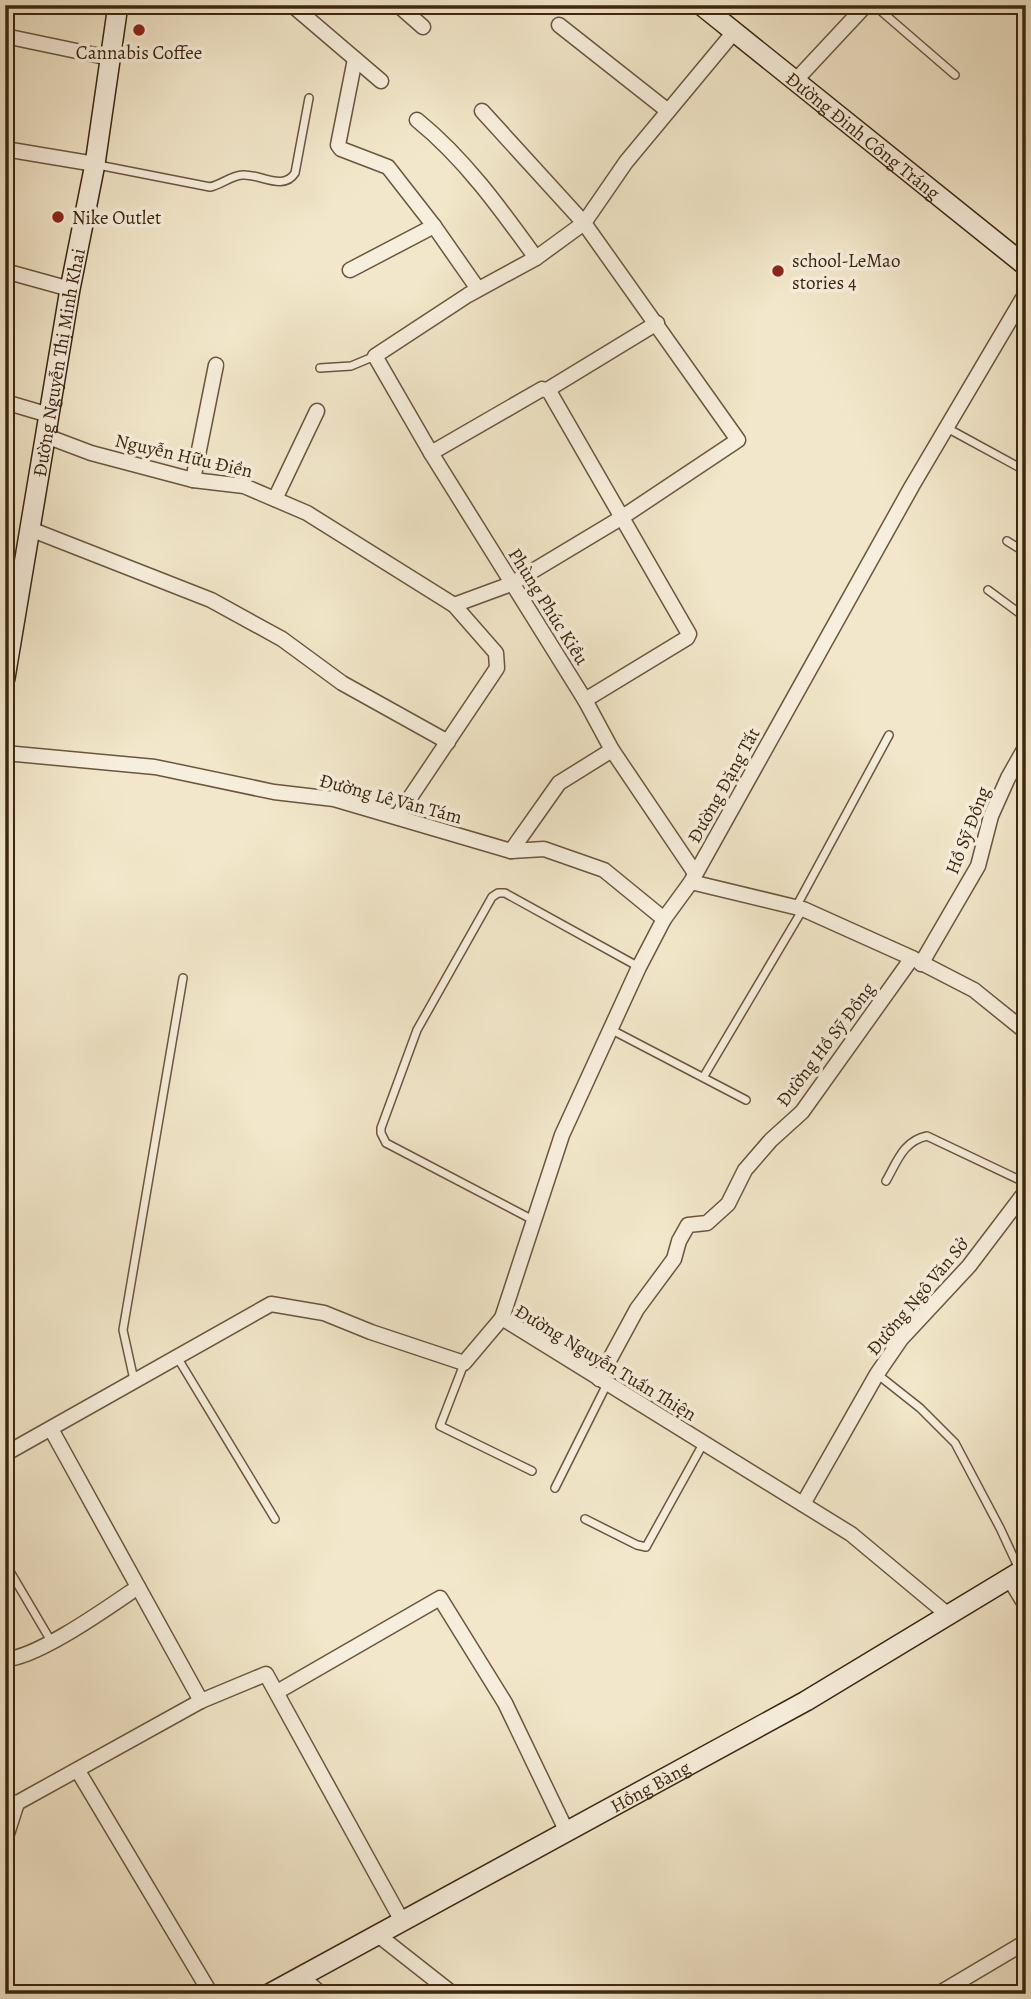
<svg xmlns="http://www.w3.org/2000/svg" width="1031" height="1999" viewBox="0 0 1031 1999" font-family="Alegreya,serif">
	<style>
		.lines { fill: none; stroke-linecap: round; stroke-linejoin: round }
		.lane-casing { stroke: #6a563e; stroke-width: 10 }
		.street-casing { stroke: #6a563e; stroke-width: 17 }
		.secondary-casing { stroke: #3c2610; stroke-width: 22 }
		.lane { stroke: #f7efdd; stroke-width: 7 }
		.street { stroke: #f7efdd; stroke-width: 14 }
		.secondary { stroke: #f7efdd; stroke-width: 19 }
		.poi-dot { fill: #8f2418; stroke: #f7efdd; stroke-width: 2.5 }
		.labels { text-anchor: middle; stroke-width: 7; stroke-linejoin: round; paint-order: stroke }
		.poi-label { font-size: 19px; fill: #3c2610; stroke: #f7efdd; text-anchor: start }
		.street-label { font-size: 19px; fill: #3c2610; stroke: #f7efdd }
	</style>
	<rect width="100%" height="100%" fill="#f2e7ca"/>
	<filter id="stains"><feTurbulence type="fractalNoise" baseFrequency=".00286" numOctaves="4"/><feColorMatrix values="0 0 0 0 .2 0 0 0 0 .09 0 0 0 0 .02 0 0 0 .5 -.17"/></filter>
	<radialGradient id="worn" r=".72"><stop offset=".6" stop-color="#630" stop-opacity="0"/><stop offset="1" stop-color="#630" stop-opacity=".3"/></radialGradient>
	<g class="lines">
		<defs>
			<g id="lane">
				<path d="M874,5L955,75"/>
				<path d="M98,165L210,187C221,185 230,176 242,175C259,173 283,192 295,173L309,98"/>
				<path d="M320,368L351,366L375,356"/>
				<path d="M947,428L1026,471"/>
				<path d="M1007,541L1026,553"/>
				<path d="M988,590L1026,618"/>
				<path d="M796,907L889,735"/>
				<path d="M610,1029L746,1100"/>
				<path d="M704,1076L803,909"/>
				<path d="M886,1181C897,1162 903,1141 927,1136L1026,1183"/>
				<path d="M535,1221L386,1143L381,1133V1128L417,1030L492,897L498,893H505L639,967"/>
				<path d="M177,1357L275,1519"/>
				<path d="M464,1364L440,1426L532,1471"/>
				<path d="M877,1374L920,1408L955,1443L1000,1528L1020,1571"/>
				<path d="M134,1380L123,1330L183,978"/>
				<path d="M555,1488L607,1384"/>
				<path d="M585,1519L637,1545L646,1547L703,1444"/>
				<path d="M5,1563L51,1641"/>
			</g>
			<g id="street">
				<path d="M292,5L381,81"/>
				<path d="M398,5L423,27"/>
				<path d="M559,25L668,111"/>
				<path d="M5,36L110,58"/>
				<path d="M355,59L338,145L341,149L388,167L434,226L478,289"/>
				<path d="M795,81L866,5"/>
				<path d="M417,120C464,158 500,208 536,258"/>
				<path d="M5,149L95,164"/>
				<path d="M350,270L434,226"/>
				<path d="M5,271L70,289"/>
				<path d="M547,390L657,323"/>
				<path d="M5,402L49,415"/>
				<path d="M46,436L91,453L193,480L244,486L307,513L454,605L496,653L497,668L397,817"/>
				<path d="M431,453L542,389L549,391L689,634L687,638L585,700"/>
				<path d="M193,480L216,365"/>
				<path d="M275,499L317,411"/>
				<path d="M30,529L211,600L282,639L342,683L448,742"/>
				<path d="M454,605L511,584L621,518L738,440L584,223L482,111"/>
				<path d="M5,753L155,767L274,792L334,799L511,851L544,849L604,870L664,919"/>
				<path d="M511,851L559,783L612,750"/>
				<path d="M695,873L612,750L585,700L431,453L375,356L468,295L536,258L584,223L626,162L734,32"/>
				<path d="M691,882L803,909L912,958L974,990L1026,1032"/>
				<path d="M921,964L978,866L991,816L1008,778L1026,746"/>
				<path d="M502,1318L562,1135L639,967L664,919L691,882L912,486L1026,293"/>
				<path d="M599,1379L637,1309L674,1259L679,1241L688,1225L707,1223L728,1204L745,1170L771,1140L802,1112L912,958"/>
				<path d="M51,1429L201,1701"/>
				<path d="M5,1454L271,1304L324,1313L371,1332L464,1363L502,1318L851,1534L947,1614"/>
				<path d="M803,1504L877,1374L901,1339L969,1266L1026,1191"/>
				<path d="M1009,1578L1026,1606"/>
				<path d="M5,1659C36,1659 110,1606 138,1587"/>
				<path d="M277,1692L440,1598L505,1703L567,1832"/>
				<path d="M78,1771L211,1994"/>
				<path d="M5,1800L17,1803L201,1701L266,1674L402,1921"/>
				<path d="M5,1840L17,1803"/>
				<path d="M378,1935L453,1994"/>
				<path d="M301,1976L321,1994"/>
				<path d="M938,1994L1026,1942"/>
			</g>
			<g id="secondary">
				<path id="s1" d="M701,5L1026,266"/>
				<path id="s2" d="M5,678L70,289L95,164L118,5"/>
				<path id="s3" d="M269,1994L806,1701L1026,1568"/>
			</g>
		</defs>
		<use href="#lane" class="lane-casing"/>
		<use href="#street" class="street-casing"/>
		<use href="#secondary" class="secondary-casing"/>
		<use href="#lane" class="lane"/>
		<use href="#street" class="street"/>
		<use href="#secondary" class="secondary"/>
	</g>
	<g class="poi-dot">
		<circle cx="139" cy="30" r="7"/>
		<circle cx="58" cy="217" r="7"/>
		<circle cx="778" cy="271" r="7"/>
	</g>
	<g class="labels">
		<g class="poi-label">
			<text x="139" y="59" text-anchor="middle">Cannabis Coffee</text>
			<text x="72" y="224">Nike Outlet</text>
			<text x="792" y="267">school-LeMao<tspan x="792" dy="22">stories 4</tspan></text>
		</g>
		<g class="street-label">
			<text dy="7" stroke="none"><textPath href="#s1" startOffset="208">Đường Đinh Công Tráng</textPath></text>
			<text dy="7" stroke="none"><textPath href="#s2" startOffset="320">Đường Nguyễn Thị Minh Khai</textPath></text>
			<text transform="translate(184 455) rotate(13)" y="7">Nguyễn Hữu Điền</text>
			<text transform="translate(549 606) rotate(58)" y="7">Phùng Phúc Kiều</text>
			<text transform="translate(723 785) rotate(-61)" y="7">Đường Đặng Tất</text>
			<text transform="translate(391 798) rotate(15)" y="7">Đường Lê Văn Tám</text>
			<text transform="translate(967 830) rotate(-69)" y="7">Hồ Sỹ Đồng</text>
			<text transform="translate(825 1044) rotate(-53)" y="7">Đường Hồ Sỹ Đồng</text>
			<text transform="translate(917 1296) rotate(-50)" y="7">Đường Ngô Văn Sở</text>
			<text transform="translate(606 1362) rotate(31)" y="7">Đường Nguyễn Tuấn Thiện</text>
			<text dy="7" stroke="none"><textPath href="#s3" startOffset="434">Hồng Bàng</textPath></text>
		</g>
	</g>
	<rect width="1031" height="1999" fill="none" stroke="#f2e7ca" stroke-width="28"/>
	<rect x="7" y="7" width="1017" height="1985" fill="none" stroke="#3c2610" stroke-width="3.5"/>
	<rect x="14" y="14" width="1003" height="1971" fill="none" stroke="#3c2610" stroke-width="2"/>
	<rect width="100%" height="100%" filter="url(#stains)"/>
	<rect width="100%" height="100%" fill="url(#worn)"/>
</svg>
